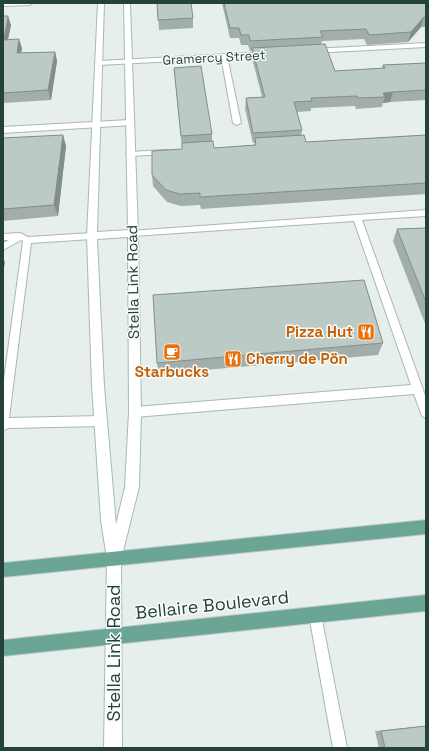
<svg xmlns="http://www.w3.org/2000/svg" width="429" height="751" viewBox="0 0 429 751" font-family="'Space Grotesk',sans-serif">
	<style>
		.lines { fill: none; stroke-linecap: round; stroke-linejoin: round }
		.service-casing { stroke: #a8b8b2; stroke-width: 2 }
		.minor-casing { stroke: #a8b8b2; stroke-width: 2 }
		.secondary-casing { stroke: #a4bbb3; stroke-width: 2 }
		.primary-casing { stroke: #c2cac8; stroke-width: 2 }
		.service { fill: #fff; fill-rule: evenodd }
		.minor { fill: #fff; fill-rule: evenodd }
		.secondary { fill: #fff; fill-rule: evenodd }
		.primary { fill: #6aa596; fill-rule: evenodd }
		.wall { fill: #a1aea9 }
		.shaded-wall { fill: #838d89 }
		.building { fill: #bbcac4; stroke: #838d89 }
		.labels { text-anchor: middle; stroke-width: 3; stroke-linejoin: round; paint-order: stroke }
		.far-street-label { font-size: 13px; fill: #24423a; stroke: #f7fbf9 }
		.street-label { font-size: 15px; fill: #24423a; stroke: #f7fbf9 }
		.food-label { font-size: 15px; font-weight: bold; fill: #c56008; stroke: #f7fbf9; text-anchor: end }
		.near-street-label { font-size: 18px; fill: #24423a; stroke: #f7fbf9 }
	</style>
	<rect width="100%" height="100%" fill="#e6efeb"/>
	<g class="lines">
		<defs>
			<g id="service">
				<path d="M224,54L227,56L241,123L237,125L233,123L221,56Z"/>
				<path d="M164,150H167V154L130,156L126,154L130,152Z"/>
				<path d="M426,210V216L362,220L426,398V418L422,416L414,394L135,417L131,415L130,412L131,409L135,407L411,385L354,221L133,236L129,233L130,231Z"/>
				<path d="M20,233L28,237L92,233L96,236L92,239L31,243L9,418L101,416L105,418L106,421L105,424L101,426L8,428L3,431V387L23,241L21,240L3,250V243L9,240H3V234Z"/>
				<path d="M315,609L320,610L321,615L347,748H333L309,615L310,610Z"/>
			</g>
			<g id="minor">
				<path d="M3,3H33L30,5L3,6Z"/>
				<path d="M426,43V47L312,53L308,51L312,49Z"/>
				<path d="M267,52L271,54L270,56L99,65L95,63L99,61Z"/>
				<path d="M129,120L132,121L133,123L132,125L3,133V127Z"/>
			</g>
			<path id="secondary" d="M98,3H104L97,232L128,230L124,3H130L138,233L141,412L139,487L121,559L122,748H104L107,559L101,520L92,386L87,236ZM128,237L129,412L125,487L116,525L104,386L97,239Z"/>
			<g id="primary">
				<path d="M426,520V534L3,577V563Z"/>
				<path d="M426,595V611L3,656V640Z"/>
			</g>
		</defs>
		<use href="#service" class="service-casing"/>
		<use href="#minor" class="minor-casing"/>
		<use href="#secondary" class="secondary-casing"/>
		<use href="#primary" class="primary-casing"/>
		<use href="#service" class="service"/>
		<use href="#minor" class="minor"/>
		<use href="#secondary" class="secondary"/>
		<use href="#primary" class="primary"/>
	</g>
	<g class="wall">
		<path d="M157,3L193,18V28L159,30Z"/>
		<path d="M222,3H426V27H421L408,42L367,45L364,39L322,41L321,44L335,71L382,68L383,65L426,63V100L390,102L383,103L382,107L356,109L355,106L311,108V111L297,112L302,130L301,136L306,142L426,135V194L201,209L200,205L181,206L167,202L153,186L152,175L182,149L174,68L212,134V141L214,148L254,145L255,143H253L245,109L246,98L262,97L252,58V51H250L248,45H241L239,38H230Z"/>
		<path d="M3,16L11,25L8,39L22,48L21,53L55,52L57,61L51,100L3,103Z"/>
		<path d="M63,135L66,146L58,216L3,221V138Z"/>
		<path d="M426,228V326L393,241L397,229Z"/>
		<path d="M383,343L378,355L159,374L157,363Z"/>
		<path d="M426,726V748H379L375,731Z"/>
	</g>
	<g class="shaded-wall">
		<path d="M8,16L11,25L6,49L4,40Z"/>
		<path d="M424,17L421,27L408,42L411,32Z"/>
		<path d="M19,39L22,48L20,62L17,53Z"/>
		<path d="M55,52L57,61L51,100L48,90Z"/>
		<path d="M393,92L390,102L383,103L385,97L383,93Z"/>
		<path d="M63,135L66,146L58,216L54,205Z"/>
		<path d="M3,258L5,262L3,274Z"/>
	</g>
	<g class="building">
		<path d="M157,3H191L193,18L158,20Z"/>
		<path d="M224,3H426V17H424L411,32L369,35L366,29L320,31L323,37L250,41L249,35H241L239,28H230Z"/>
		<path d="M3,16H8L4,40L19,39L17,53L55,52L48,90L3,93Z"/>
		<path d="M325,44L335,71L385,68L383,65L426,63V90L393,92L383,93L385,97L358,98L357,96L311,98L312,101L294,102L302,130L253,133L246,98L265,97L252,48Z"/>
		<path d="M201,66L212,134L181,136L174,68Z"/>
		<path d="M63,135L54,205L3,209V138Z"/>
		<path d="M304,135L306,142L426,135V183L200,197V193L180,194L166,190L152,175V151L182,149V143L213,141L214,148L256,145L255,138Z"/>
		<path d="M426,228V302L397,229Z"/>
		<path d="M364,280L383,343L157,363L153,295Z"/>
		<path d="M426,726V748H385L381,731Z"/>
	</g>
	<defs>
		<symbol id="restaurant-square" viewBox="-11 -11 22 22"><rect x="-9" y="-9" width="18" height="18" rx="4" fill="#e8710a" stroke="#f7fbf9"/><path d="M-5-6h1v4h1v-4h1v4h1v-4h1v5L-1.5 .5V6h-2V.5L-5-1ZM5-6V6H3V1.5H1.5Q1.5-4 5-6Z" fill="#fff"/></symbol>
		<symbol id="cafe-square" viewBox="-11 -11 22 22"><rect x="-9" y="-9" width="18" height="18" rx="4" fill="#e8710a" stroke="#f7fbf9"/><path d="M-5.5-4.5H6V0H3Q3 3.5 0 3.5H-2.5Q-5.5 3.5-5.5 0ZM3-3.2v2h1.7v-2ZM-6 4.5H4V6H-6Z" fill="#fff"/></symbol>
	</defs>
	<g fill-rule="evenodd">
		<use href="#restaurant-square" x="356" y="322" width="20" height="20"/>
		<use href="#cafe-square" x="162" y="342" width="20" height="20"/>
		<use href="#restaurant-square" x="223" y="349" width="20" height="20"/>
	</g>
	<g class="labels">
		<g class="far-street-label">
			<text transform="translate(214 57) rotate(-3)" y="5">Gramercy Street</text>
		</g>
		<g class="street-label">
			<text transform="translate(133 282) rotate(-91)" y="5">Stella Link Road</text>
		</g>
		<g class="food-label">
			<text x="353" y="337">Pizza Hut</text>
			<text x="246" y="364" text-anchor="start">Cherry de Pön</text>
			<text x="172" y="377" text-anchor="middle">Starbucks</text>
		</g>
		<g class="near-street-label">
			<text transform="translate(212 605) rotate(-6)" y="6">Bellaire Boulevard</text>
			<text transform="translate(114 653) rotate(-90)" y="6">Stella Link Road</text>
		</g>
	</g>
	<rect width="429" height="751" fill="none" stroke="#24423a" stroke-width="8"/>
</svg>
